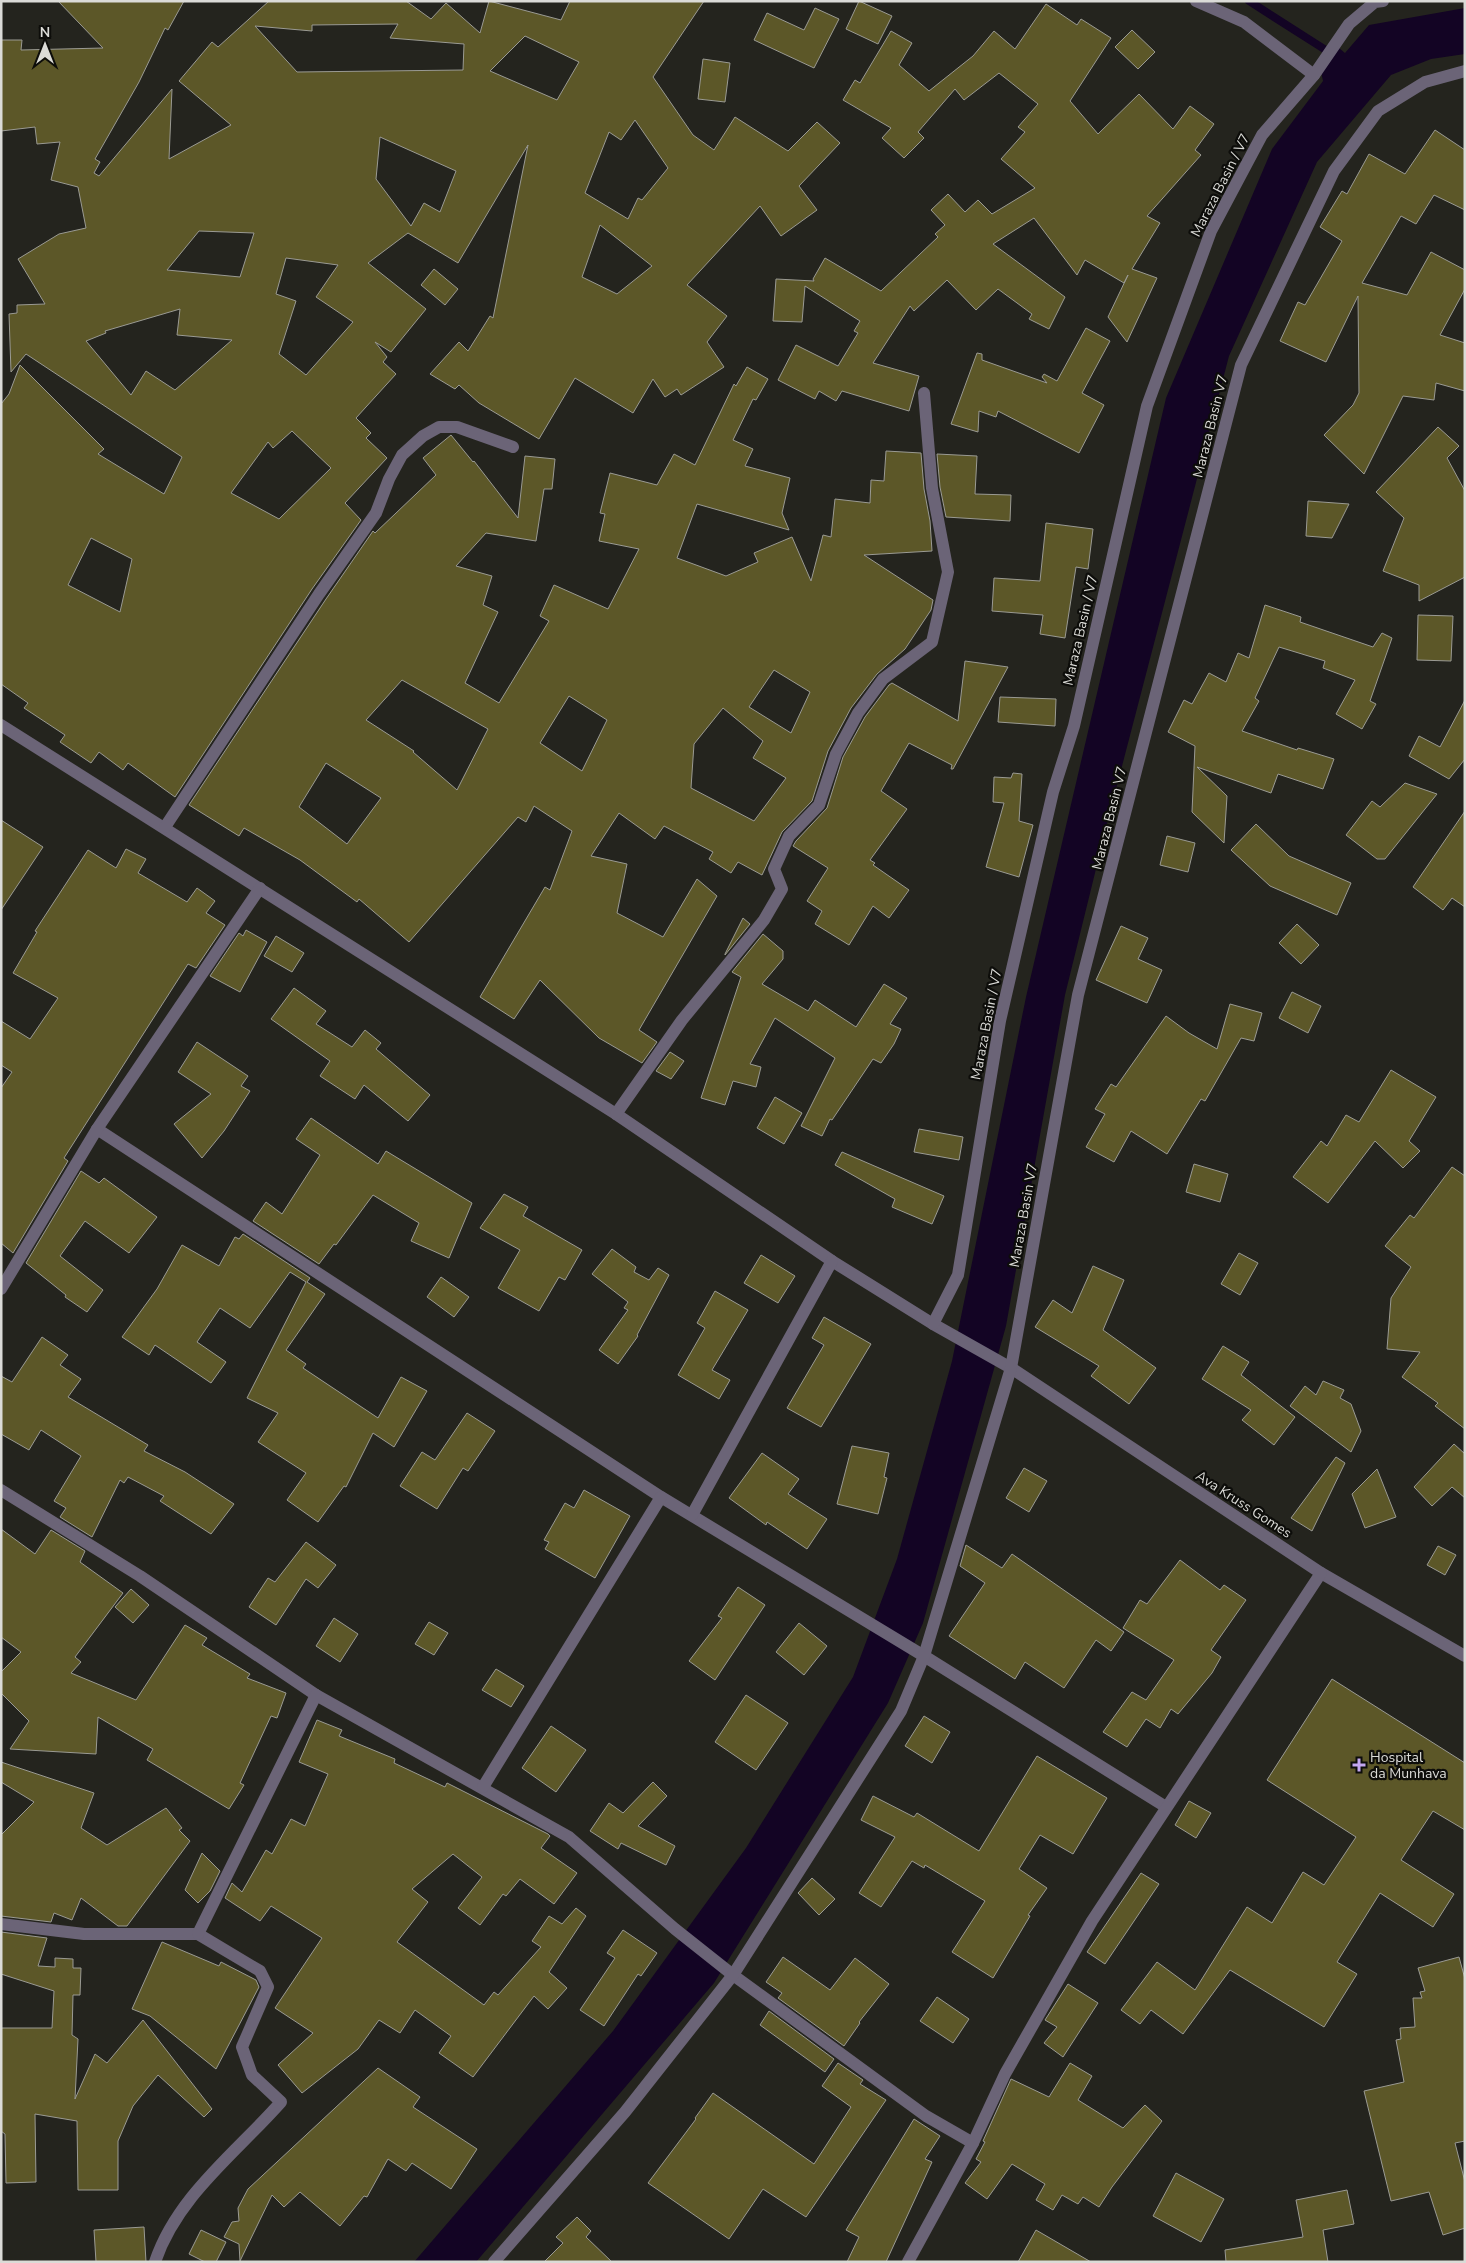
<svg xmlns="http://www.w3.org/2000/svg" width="1466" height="2263" viewBox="0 0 1466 2263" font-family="'Nunito Sans',sans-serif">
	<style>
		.water { fill: #130424 }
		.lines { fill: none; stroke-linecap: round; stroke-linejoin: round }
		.stream { stroke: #130424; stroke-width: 8 }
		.building { fill: #5c5728; stroke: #9a9a93; fill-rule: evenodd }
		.minor { stroke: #6b6477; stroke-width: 12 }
		.poi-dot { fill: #c4a7f1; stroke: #0d0d0a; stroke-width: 2 }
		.labels { text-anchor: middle; stroke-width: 4.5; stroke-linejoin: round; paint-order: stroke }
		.street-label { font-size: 14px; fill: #dbdbd7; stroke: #0d0d0a }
		.poi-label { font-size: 14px; fill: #dbdbd7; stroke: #0d0d0a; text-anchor: start }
	</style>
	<rect width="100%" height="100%" fill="#24241e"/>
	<path class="water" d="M1465,8V54L1431,59L1391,75L1317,162L1229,356L1109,816L1065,995L1006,1326L923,1623L888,1703L714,1983L476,2262H414L613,2031L746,1848L853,1677L897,1559L952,1361L1026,997L1166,398L1272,149L1323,81L1321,72L1339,48L1345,53L1369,25Z"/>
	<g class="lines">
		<path class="stream" d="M1249,1L1332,54"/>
	</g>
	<g class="building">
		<path d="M58,1H184L168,30L165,28L139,82L95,159L100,162L94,173L99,176L172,89L169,159L231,125L179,81L212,42L218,47L269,1H406L431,19L446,3L480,33L489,1L561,20L570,1H704L653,77L693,135L714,150L735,117L788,151L817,122L840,143L799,186L817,210L781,236L760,206L687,285L727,316L707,342L724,367L681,395L677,389L665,397L653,379L633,413L575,378L539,439L479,403L459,385L455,389L430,374L459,342L468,351L490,316L493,318L528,145L458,263L408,233L368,263L426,309L391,352L375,342L387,357L383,362L396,374L356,418L371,433L366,438L387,458L345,503L361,520L312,589L175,797L128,763L123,770L99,752L91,763L60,742L65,735L24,708L28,703L1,684V404L9,394L20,365L104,449L98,454L164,494L182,457L26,354L11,372L9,314L17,313V305L45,304L18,259L59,234L86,228L78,187L51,180L60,142L37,144L35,127L1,131V40H22L21,50L103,48ZM398,24L390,38L464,44L463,70L297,72L255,26L312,31V25ZM525,36L579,62L557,100L490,71ZM635,120L668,168L642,200L638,198L628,219L585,193L609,132L621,140ZM380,137L456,171L440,212L424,203L411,226L376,179ZM600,225L652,266L617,294L582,277ZM199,231L254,233L240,277L167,270ZM286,258L338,265L316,297L353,322L306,375L279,354L296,301L276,294ZM180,309L177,335L232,340L175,390L146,371L131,395L86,341L106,333L105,331ZM292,431L331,468L279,519L231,493L268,442L273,448ZM91,538L132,559L120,612L68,585Z"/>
		<path d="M859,1L892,16L878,44L846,29Z"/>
		<path d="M1046,4L1077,25L1081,19L1111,38L1070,101L1098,134L1139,94L1173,129L1190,106L1214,124L1195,150L1201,155L1147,216L1160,223L1132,269L1157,278L1127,342L1108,317L1128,275L1124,283L1085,260L1077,275L1034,218L993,244L1065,297L1049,329L1029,319L1032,314L998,289L976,310L947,280L914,311L910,306L873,363L919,376L909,411L842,391L836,401L819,391L815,399L778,380L796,345L838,366L858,333L854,331L860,321L805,286L802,322L773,321L776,279L814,281L813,279L825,258L881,291L938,237L935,234L945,225L931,210L948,194L965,212L978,200L992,214L1035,188L1001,159L1025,132L1018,127L1038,104L999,73L964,100L955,89L918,132L924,138L904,158L882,138L891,128L843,100L855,80L860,83L891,31L912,43L899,65L929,91L973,56L994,31L1015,49Z"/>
		<path d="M815,8L839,19L814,68L754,40L767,13L804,30Z"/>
		<path d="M1132,30L1155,52L1138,69L1115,47Z"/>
		<path d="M703,59L730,63L725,102L698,99Z"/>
		<path d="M1435,130L1465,150V210L1434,195L1416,224L1401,216L1362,283L1407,295L1431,252L1465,270V289L1440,335L1465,343V391L1436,383L1434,400L1403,396L1364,474L1324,435L1353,405L1359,393L1358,296L1326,362L1280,341L1298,302L1305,305L1342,241L1320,227L1342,191L1347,194L1369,154L1405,174Z"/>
		<path d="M434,269L458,289L445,305L421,285Z"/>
		<path d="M1086,328L1110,341L1082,393L1104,405L1079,453L998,411L996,417L979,411L978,432L951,424L977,353L982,354V360L1047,383L1042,377L1044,374L1057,381Z"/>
		<path d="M747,367L768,379L756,400L753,399L733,440L753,449L745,466L790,478L782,513L789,530L697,504L677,558L726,576L758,562L754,553L792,537L811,581L823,535L831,537L835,499L870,503L871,480L884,481L886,451L921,453L924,489L930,521L932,551L864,555L933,600L931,610L905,649L877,674L851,708L828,751L812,801L782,832L762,875L738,862L731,873L709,859L713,852L664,826L655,839L619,813L591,856L627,864L617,913L663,937L697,879L717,896L639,1030L657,1042L642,1063L599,1038L540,980L514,1019L480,997L545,887L550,890L572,831L534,806L526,822L518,817L409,942L359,899L357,902L300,860L244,828L239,836L189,805L326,599L373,531L375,533L436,475L423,458L451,435L473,462L474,461L518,518L525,456L555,459L552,489H544L536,541L486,533L456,566L492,576L483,605L498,612L465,683L499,703L549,621L540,616L554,585L608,609L639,549L599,541L605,514L600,513L610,473L657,485L674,454L695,465L734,384L736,386ZM774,670L810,692L791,733L749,707ZM402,680L488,729L457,790L413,752L414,751L366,720ZM569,696L607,720L582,771L540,743ZM723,708L763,741L753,758L786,778L754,821L691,788L694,744ZM326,763L381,798L347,844L299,807Z"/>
		<path d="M1438,427L1459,446L1447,458L1465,491V577L1419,601V585L1383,571L1404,518L1376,492Z"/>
		<path d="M937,454L977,456L975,494L1011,495L1010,521L946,517L940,487Z"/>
		<path d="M1308,501L1349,504L1332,538L1306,536Z"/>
		<path d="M1046,523L1093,529L1088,569L1076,567L1065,638L1040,634L1043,615L992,611L994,578L1040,581Z"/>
		<path d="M1265,605L1301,617L1300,622L1373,647L1382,633L1392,638L1370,701L1376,704L1362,729L1336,714L1355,680L1323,668L1325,661L1279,647L1255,698L1259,701L1242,731L1297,750L1298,748L1334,759L1323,789L1278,774L1271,793L1197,767L1227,796L1224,843L1192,812L1195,746L1168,732L1184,700L1192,704L1209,673L1226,682L1238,653L1249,658Z"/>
		<path d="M1418,615L1453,616L1451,661L1417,660Z"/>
		<path d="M965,661L1008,667L953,769H951L952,765L909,743L881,791L907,809L870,860L875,863L873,865L909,890L889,918L873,906L849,945L815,924L822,911L807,901L828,868L793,846L796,841L827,808L843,757L865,717L889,685L892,683L958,721Z"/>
		<path d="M1000,697L1056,699L1055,726L998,722Z"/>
		<path d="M1465,700V759L1449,779L1409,756L1419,736L1440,747Z"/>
		<path d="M1013,773L1022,774L1019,821L1033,825L1019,877L986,867L1004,803L993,802L994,777L1011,778Z"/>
		<path d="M1405,783L1437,794L1385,859H1377L1346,835L1372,801L1380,807Z"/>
		<path d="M1465,811V907L1452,898L1443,910L1413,887Z"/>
		<path d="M1,820L43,847L1,910Z"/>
		<path d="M1256,824L1289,856L1351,883L1337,915L1270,886L1231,850Z"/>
		<path d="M1167,836L1195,843L1188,872L1160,865Z"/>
		<path d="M126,849L146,859L138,873L187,902L197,888L215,901L206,913L225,925L196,968L188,964L64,1158L68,1161L13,1253L1,1243V1088L12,1072L1,1065V1021L30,1039L58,998L13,973L37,932L35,931L88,850L116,868Z"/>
		<path d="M743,918L750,924L725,955V954Z"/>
		<path d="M1297,924L1319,945L1301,964L1279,943Z"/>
		<path d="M1121,926L1148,938L1138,959L1162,970L1147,1003L1096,980Z"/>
		<path d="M246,930L267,942L240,992L210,976L239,933L243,936Z"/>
		<path d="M763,934L783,951V959L762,984L808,1011L815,1000L856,1027L884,984L907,998L890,1024L901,1029L894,1044L881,1063L873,1059L832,1120L830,1119L822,1136L801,1126L835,1058L775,1018L750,1064L761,1067L756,1087L733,1081L725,1105L701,1098L741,977L732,972Z"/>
		<path d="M276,936L304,953L292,972L264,956Z"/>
		<path d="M294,988L326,1011L316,1024L352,1047L365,1030L381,1043L376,1049L430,1095L408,1121L364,1085L355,1099L320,1076L330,1061L271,1019Z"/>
		<path d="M1292,992L1321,1006L1308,1033L1279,1018Z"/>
		<path d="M1230,1004L1262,1013L1254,1041L1241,1038L1205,1101L1201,1099L1167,1154L1131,1131L1114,1162L1086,1147L1105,1114L1095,1109L1111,1084L1116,1087L1166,1016L1189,1033L1217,1049Z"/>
		<path d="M197,1042L248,1076L241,1086L250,1091L224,1131L202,1158L174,1124L211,1094L178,1072Z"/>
		<path d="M670,1052L684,1061L671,1079L656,1071Z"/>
		<path d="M1391,1070L1436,1097L1409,1141L1420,1151L1403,1168L1375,1141L1328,1203L1293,1177L1321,1141L1327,1146L1346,1115L1359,1122Z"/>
		<path d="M775,1097L802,1113L784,1144L757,1128Z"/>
		<path d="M311,1118L378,1164L386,1151L472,1203L449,1258L411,1241L419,1223L373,1195L336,1245L334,1244L319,1264L253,1221L266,1202L282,1214L320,1155L296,1139Z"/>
		<path d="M919,1129L963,1137L959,1160L914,1152Z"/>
		<path d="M842,1152L944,1196L932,1224L892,1207L895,1199L835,1165Z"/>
		<path d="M1194,1164L1228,1174L1220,1202L1186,1192Z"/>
		<path d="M1452,1167L1465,1176V1429L1435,1406L1438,1403L1402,1377L1420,1352L1387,1349L1391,1298L1411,1267L1385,1246L1410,1215L1414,1218Z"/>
		<path d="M81,1171L99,1183L104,1178L157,1217L129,1253L85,1221L60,1256L103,1290L87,1312L65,1297L66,1295L26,1263Z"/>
		<path d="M504,1194L528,1207L523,1216L582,1250L565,1280L559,1277L539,1311L498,1288L520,1250L480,1228Z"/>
		<path d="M243,1234L310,1278L307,1282L325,1294L286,1350L306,1364L303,1368L378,1418L401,1377L427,1391L394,1447L373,1433L346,1487L344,1486L318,1522L287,1500L306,1473L258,1442L278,1413L247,1398L306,1282L290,1272L250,1328L220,1308L197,1342L226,1362L211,1383L155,1345L149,1355L122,1337L157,1289L182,1245L219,1266L235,1237L239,1239Z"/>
		<path d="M612,1249L636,1267L634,1272L649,1280L658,1268L669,1275L637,1335L638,1336L618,1364L599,1350L628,1310L624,1308L628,1302L592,1274Z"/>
		<path d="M1239,1253L1258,1263L1240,1295L1221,1284Z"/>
		<path d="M761,1255L795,1276L778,1303L744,1283Z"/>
		<path d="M1093,1266L1124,1280L1103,1330L1156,1368L1129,1404L1091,1376L1099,1366L1035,1327L1053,1300L1072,1313Z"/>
		<path d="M441,1277L469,1297L454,1317L427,1297Z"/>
		<path d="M715,1291L748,1310L712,1370L730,1380L719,1399L678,1375L705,1328L697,1323Z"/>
		<path d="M824,1317L871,1344L821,1427L787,1408L824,1345L812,1338Z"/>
		<path d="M42,1337L68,1355L60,1365L81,1379L68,1397L148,1445L144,1451L185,1472L234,1504L211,1534L160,1501L164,1496L128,1477L124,1483L120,1480L92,1537L60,1517L66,1508L54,1501L81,1456L41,1430L29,1450L1,1434V1376L12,1382Z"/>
		<path d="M1223,1346L1249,1362L1241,1375L1295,1417L1274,1445L1242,1420L1251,1410L1202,1379Z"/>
		<path d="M1323,1381L1344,1390L1340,1398L1351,1404L1361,1431L1351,1452L1290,1406L1305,1386L1316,1395Z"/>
		<path d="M467,1413L495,1431L468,1471L463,1468L437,1509L400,1486L422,1452L435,1460Z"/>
		<path d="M1454,1444L1465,1454V1498L1452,1487L1432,1506L1414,1487Z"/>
		<path d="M852,1446L889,1453L884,1477L887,1478L878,1514L837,1504Z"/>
		<path d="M762,1453L799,1479L788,1494L827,1519L807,1549L767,1522L766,1525L729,1498Z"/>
		<path d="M1336,1457L1345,1463L1312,1531L1291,1518Z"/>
		<path d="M1024,1468L1047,1481L1029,1512L1006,1498Z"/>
		<path d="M1377,1469L1396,1517L1365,1528L1352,1494Z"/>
		<path d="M584,1490L630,1516L595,1578L545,1549L549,1542L544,1540L565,1503L574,1508Z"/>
		<path d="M1,1529L35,1554L51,1530L85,1551L80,1562L123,1593L75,1657L81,1662L71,1673L136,1700L185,1625L207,1638L202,1645L250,1674L247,1678L286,1693L277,1718L271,1716L240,1783L244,1785L229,1809L147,1760L153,1749L98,1717L96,1754L10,1749L29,1721L1,1693V1672L21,1652L1,1637Z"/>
		<path d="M306,1542L336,1565L318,1588L306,1579L276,1625L249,1607L268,1578L275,1582Z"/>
		<path d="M966,1545L1002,1568L1012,1554L1124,1632L1111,1651L1096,1640L1064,1688L1025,1662L1015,1679L949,1636L985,1583L960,1566Z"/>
		<path d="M1438,1546L1456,1555L1445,1575L1427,1565Z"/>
		<path d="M1180,1560L1220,1590L1224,1585L1246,1600L1211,1650L1221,1657L1212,1673L1178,1714L1171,1709L1160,1728L1146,1719L1127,1747L1103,1732L1132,1692L1146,1700L1174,1660L1123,1628L1140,1600L1147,1604Z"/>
		<path d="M738,1587L765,1605L715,1680L689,1661L722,1618L718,1616Z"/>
		<path d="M131,1589L149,1605L133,1623L115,1607Z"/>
		<path d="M334,1618L358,1634L340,1662L316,1646Z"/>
		<path d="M429,1622L448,1633L434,1655L415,1644Z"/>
		<path d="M799,1623L827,1646L804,1675L776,1652Z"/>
		<path d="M496,1669L524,1686L511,1707L482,1690Z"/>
		<path d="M1332,1679L1465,1763V1830L1433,1811L1401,1860L1454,1894L1433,1927L1380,1893L1337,1962L1357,1974L1324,2027L1230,1970L1183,2034L1151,2010L1140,2024L1121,2010L1157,1962L1195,1990L1247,1907L1272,1923L1303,1872L1324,1885L1356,1837L1267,1780Z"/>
		<path d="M746,1695L788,1723L756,1770L715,1742Z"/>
		<path d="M924,1716L950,1732L932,1763L905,1746Z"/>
		<path d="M317,1720L342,1730L339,1736L395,1759L394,1763L445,1787L447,1783L548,1834L550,1836L541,1848L577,1873L554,1904L520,1879L506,1896L503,1894L480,1925L458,1908L482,1877L453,1854L412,1889L428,1902L397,1942L484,2005L494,1992L498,1995L541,1947L532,1941L549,1916L562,1924L576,1908L586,1916L549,1972L567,1988L548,2009L534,1996L473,2077L439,2053L451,2036L415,2010L400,2033L379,2020L358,2049L302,2093L278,2065L313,2033L275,2008L322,1938L271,1906L260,1921L225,1898L232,1883L242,1892L266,1850L272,1854L291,1819L305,1826L328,1774L299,1762Z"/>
		<path d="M551,1726L586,1750L556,1792L522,1768Z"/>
		<path d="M1037,1756L1107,1798L1073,1854L1040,1835L1019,1869L1047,1888L1028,1915L1030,1916L993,1978L952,1952L985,1901L925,1865L924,1868L912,1861L881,1907L859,1893L895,1837L861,1820L873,1796L914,1817L917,1813L979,1851Z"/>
		<path d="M1,1762L94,1793L81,1828L107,1845L166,1808L182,1828L179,1830L190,1841L127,1926H118L81,1898L72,1920L54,1913L51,1922L1,1916V1835L34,1802L1,1782Z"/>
		<path d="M653,1782L667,1796L638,1826L675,1846L666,1865L621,1843L618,1849L590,1831L609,1803L623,1813Z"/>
		<path d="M1189,1801L1211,1813L1196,1838L1175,1825Z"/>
		<path d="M202,1853L220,1871L210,1891L198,1903L185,1890Z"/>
		<path d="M1141,1873L1159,1884L1105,1964L1087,1952Z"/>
		<path d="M812,1878L835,1899L819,1915L798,1893Z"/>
		<path d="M623,1930L657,1953L641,1976L638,1974L604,2026L580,2010L615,1958L607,1953Z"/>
		<path d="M1,1932L47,1938L38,1966L55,1967V1958L73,1959V1968H81L80,1995H73L72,2035L78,2039L75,2099L95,2054L107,2063L143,2020L212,2109L204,2117L158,2075L133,2106L118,2141V2190H78L77,2121L35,2114L36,2182L6,2183L5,2134L1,2131V2028H52L54,1991L1,1974Z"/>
		<path d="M162,1942L219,1966L221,1962L256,1980L259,1987L216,2069L150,2016L132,2009Z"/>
		<path d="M783,1957L830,1990L855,1958L889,1984L859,2022L860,2023L844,2046L778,1998L782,1993L766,1982Z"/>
		<path d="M1459,1957L1465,1979V2141L1455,2143L1465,2182V2228L1443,2235L1429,2192L1391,2201L1364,2091L1404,2082L1396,2040L1401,2039L1400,2028L1415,2027L1413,1998H1422L1420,1992L1425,1991L1418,1968Z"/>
		<path d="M1068,1984L1098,2003L1063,2057L1044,2043L1057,2027L1045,2020Z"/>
		<path d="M937,1997L969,2019L953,2043L920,2021Z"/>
		<path d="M769,2011L834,2059L825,2072L760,2025Z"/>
		<path d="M838,2063L863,2080L860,2084L886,2100L806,2217L763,2189L729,2239L648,2183L696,2119L695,2118L713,2093L814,2164L851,2107L822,2086Z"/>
		<path d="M1070,2063L1092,2076L1078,2100L1123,2128L1145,2105L1162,2121L1112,2187L1099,2207L1083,2197L1078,2204L1062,2195L1053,2210L1036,2200L1045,2184L1012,2164L987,2199L965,2183L981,2162L976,2159L985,2142L983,2141L1011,2079L1049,2097Z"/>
		<path d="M378,2068L420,2097L413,2107L477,2149L451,2189L412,2163L406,2171L388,2159L367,2197L364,2196L340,2226L300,2192L284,2207L272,2195L240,2261L239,2244L224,2237L232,2222L239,2221L238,2208L248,2189Z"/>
		<path d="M914,2119L940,2136L925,2159L932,2162L886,2262H847L859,2237L846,2230Z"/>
		<path d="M1176,2173L1224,2199L1201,2242L1153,2216Z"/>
		<path d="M1347,2190L1354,2224L1323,2230L1328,2262H1226L1225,2250L1303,2237L1296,2200Z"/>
		<path d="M577,2217L591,2231L586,2237L612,2262H544L563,2243L556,2237Z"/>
		<path d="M144,2227L146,2262H96L94,2230Z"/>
		<path d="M201,2230L226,2242L216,2262H205L189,2254Z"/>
		<path d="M1036,2230L1091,2262H1018Z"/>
	</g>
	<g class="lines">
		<g class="minor">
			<path d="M1196,1L1244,22L1314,75"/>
			<path d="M1,725L616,1114L832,1261L933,1324L1011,1368L1321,1573L1465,1656"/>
			<path d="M165,827L319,594L376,513L389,479L402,455L423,436L439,427H457L513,447"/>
			<path d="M616,1114L682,1020L764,920L782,889L774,869L789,836L819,805L836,754L858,713L883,679L932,642L948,572L932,488L924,393"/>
			<path d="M97,1129L661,1497L924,1656L1166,1807"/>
			<path d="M1,1289L97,1129L260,888"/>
			<path d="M933,1324L958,1275L1000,1021L1053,792L1074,726L1147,406L1211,231L1262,135L1314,75L1349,24L1375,2L1383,1"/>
			<path d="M1,1490L140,1576L316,1695L569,1837L675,1929L733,1975L926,2116L973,2143"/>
			<path d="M692,1515L832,1261"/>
			<path d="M483,1787L661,1497"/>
			<path d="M1,1924L84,1934H198L260,1971L268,1987L242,2047L252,2075L281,2102C237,2152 177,2196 155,2262"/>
			<path d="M198,1934L316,1695"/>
			<path d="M494,2262L625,2112L733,1975L901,1711L924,1656L1011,1368L1078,995L1241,365L1334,171L1378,111L1425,82L1465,71"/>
			<path d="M908,2262L973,2143L1005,2074L1092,1921L1321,1573"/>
		</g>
	</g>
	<path class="poi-dot" d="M1356.5 1757.5h5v5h5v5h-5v5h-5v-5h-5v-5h5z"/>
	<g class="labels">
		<g class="street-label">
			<text transform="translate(1220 185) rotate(-63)" y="5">Maraza Basin / V7</text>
			<text transform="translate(1210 426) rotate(-76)" y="5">Maraza Basin V7</text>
			<text transform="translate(1080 630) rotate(-77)" y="5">Maraza Basin / V7</text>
			<text transform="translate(1109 818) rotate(-76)" y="5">Maraza Basin V7</text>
			<text transform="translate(986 1024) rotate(-79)" y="5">Maraza Basin / V7</text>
			<text transform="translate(1023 1215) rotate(-80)" y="5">Maraza Basin V7</text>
			<text transform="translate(1244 1504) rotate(33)" y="5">Ava Kruss Gomes</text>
		</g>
		<g class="poi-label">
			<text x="1370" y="1762">Hospital<tspan x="1370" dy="16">da Munhava</tspan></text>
		</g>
	</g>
	<rect width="1466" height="2263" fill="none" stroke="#dbdbd7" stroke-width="5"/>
	<g transform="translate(45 45)" stroke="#0d0d0a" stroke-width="4" paint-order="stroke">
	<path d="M0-4L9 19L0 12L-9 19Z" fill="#dbdbd7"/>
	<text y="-8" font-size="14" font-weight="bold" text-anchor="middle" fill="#dbdbd7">N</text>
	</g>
</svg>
